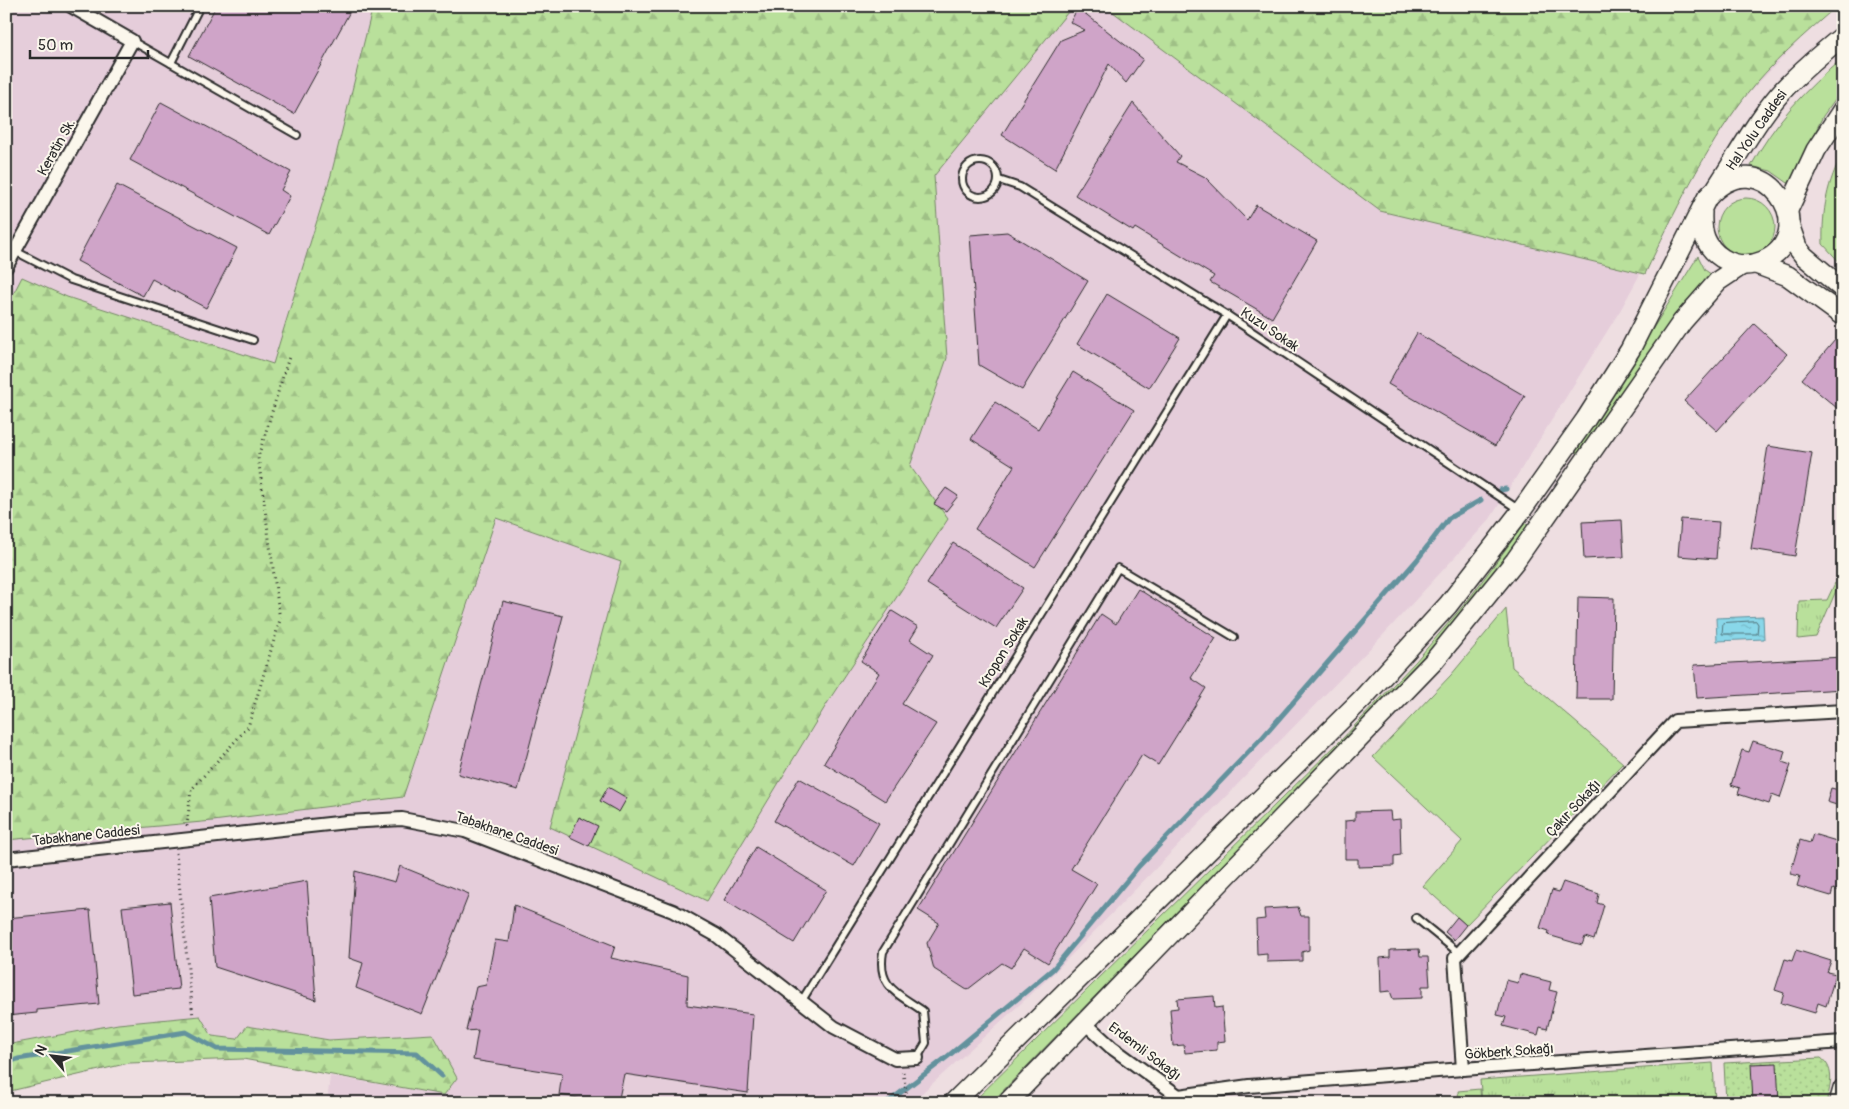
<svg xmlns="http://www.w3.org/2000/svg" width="1849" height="1109" viewBox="0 0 1849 1109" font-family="Pangolin,sans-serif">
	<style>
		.built { fill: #e5cdda }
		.grass { fill: #b9e09b; stroke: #728663 }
		.forest { fill: url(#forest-firs); stroke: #728663 }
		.park { fill: url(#park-tufts); stroke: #728663 }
		.garden { fill: url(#garden-dots); stroke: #728663 }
		.water { fill: url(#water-ripples); stroke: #63929d }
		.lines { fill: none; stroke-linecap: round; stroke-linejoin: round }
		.shore { stroke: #517077; stroke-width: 1 }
		.stream { stroke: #63929d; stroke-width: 5 }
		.building { fill: #cfa4c8; stroke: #2b2b2b }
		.lane-casing { stroke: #2b2b2b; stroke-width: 10 }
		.street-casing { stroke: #2b2b2b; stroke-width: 16 }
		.secondary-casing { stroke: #2b2b2b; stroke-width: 22 }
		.path { stroke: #2b2b2b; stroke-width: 3; stroke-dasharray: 1 4; stroke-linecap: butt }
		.lane { stroke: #fbf7ec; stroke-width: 6 }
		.street { stroke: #fbf7ec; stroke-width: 12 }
		.secondary { stroke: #fbf7ec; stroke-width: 19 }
		.labels { text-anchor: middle; stroke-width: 4; stroke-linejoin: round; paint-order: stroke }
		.street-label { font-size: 14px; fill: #2b2b2b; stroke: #fbf7ec }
	</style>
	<defs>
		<pattern id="forest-firs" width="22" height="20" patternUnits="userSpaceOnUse" patternTransform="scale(1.25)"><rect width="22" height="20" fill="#b9e09b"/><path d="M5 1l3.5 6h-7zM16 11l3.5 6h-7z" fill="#9fc086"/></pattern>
		<pattern id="park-tufts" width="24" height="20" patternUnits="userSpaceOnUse" patternTransform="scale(1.25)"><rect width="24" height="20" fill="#b9e09b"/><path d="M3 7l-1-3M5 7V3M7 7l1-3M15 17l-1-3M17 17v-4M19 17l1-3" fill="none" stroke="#9fc086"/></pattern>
		<pattern id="garden-dots" width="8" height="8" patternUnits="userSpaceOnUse" patternTransform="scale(1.25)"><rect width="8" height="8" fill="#b9e09b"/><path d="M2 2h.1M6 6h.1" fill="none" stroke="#9fc086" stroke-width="1.8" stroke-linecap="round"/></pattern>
		<pattern id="water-ripples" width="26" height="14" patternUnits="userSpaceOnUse" patternTransform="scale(1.25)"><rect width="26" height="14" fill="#89d7e9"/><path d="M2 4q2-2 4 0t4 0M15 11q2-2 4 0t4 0" fill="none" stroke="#76b9c8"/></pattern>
	</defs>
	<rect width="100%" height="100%" fill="#eedee1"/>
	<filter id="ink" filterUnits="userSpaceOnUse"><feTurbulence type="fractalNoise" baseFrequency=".02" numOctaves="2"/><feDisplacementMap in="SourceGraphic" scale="10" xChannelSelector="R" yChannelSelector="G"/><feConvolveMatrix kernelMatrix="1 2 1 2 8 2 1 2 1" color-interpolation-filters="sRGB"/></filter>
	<g filter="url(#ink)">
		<path class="built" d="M6,6H1837L1803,36L1745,97L1704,157L1621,309L1490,519L1384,634L1050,977L911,1103H327L330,1076L444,1095L433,1034L329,1040L248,1026L237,1039L212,1036L200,1016L118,1024L6,1045Z"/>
		<g class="grass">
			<path d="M1843,58V88L1823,116L1791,182L1788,183L1771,171L1751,166C1774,123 1805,89 1843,58Z"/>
			<path d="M1843,153V266L1823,244C1822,211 1827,182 1843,153Z"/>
			<circle cx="1746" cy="227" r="29"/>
			<path d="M1698,256L1705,270L1718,279L1579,455L1576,452Z"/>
			<path d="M1525,523L1529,526L1471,603L1420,662L991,1103H972L1341,740L1416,661L1468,600Z"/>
			<path d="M1506,609L1512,667L1623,763L1466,925L1423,886L1462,841L1373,757L1451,675Z"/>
			<path d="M1480,1089L1481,1103H1459L1458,1091Z"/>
		</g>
		<g class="forest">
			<path d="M373,6H1073L934,176L947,358L910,466L948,519L831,697L707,901L550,827L621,562L496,518L403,797L213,821L6,840V308L22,277L67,297L273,364L331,175Z"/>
			<path d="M1105,6H1837C1805,34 1770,64 1744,98C1703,152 1674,213 1645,274L1380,211Z"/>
			<path d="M200,1016L212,1036L237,1039L247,1026L329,1040L433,1034L457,1078L444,1095L243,1059L129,1063L6,1092V1045L118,1024Z"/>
		</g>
		<g class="park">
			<path d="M1835,583L1839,584L1816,637L1798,639L1799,601L1827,600Z"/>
			<path d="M1713,1063L1715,1103H1482L1480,1080Z"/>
		</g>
		<path class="garden" d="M1821,1058C1836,1069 1830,1088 1826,1103H1726L1724,1063Z"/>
		<path class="water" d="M1763,616L1764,639L1717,641L1716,618Z"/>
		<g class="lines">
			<path class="shore" d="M1756,621L1758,624L1757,634H1722L1723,623Z"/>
			<g class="stream">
				<path d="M1500,490L1506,489"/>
				<path d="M6,1063L18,1059L186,1032L217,1049L417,1053L442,1076"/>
				<path d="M887,1103L947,1057L1053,969L1139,866L1263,737L1417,560L1449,518L1481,500"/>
			</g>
		</g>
		<g class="building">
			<path d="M216,6H353L294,114L189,56Z"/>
			<path d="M1078,8L1143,59L1126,83L1109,64L1055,169L1002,135L1061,40L1085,30L1070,22Z"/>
			<path d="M161,102L291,172L281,190L290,196L269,235L130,160Z"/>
			<path d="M1133,103L1180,156L1176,162L1205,177L1247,220L1256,205L1317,241L1272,318L1210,282L1214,276L1135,228L1133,231L1075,195Z"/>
			<path d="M117,185L237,248L206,308L152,279L143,296L77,261Z"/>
			<path d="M1007,232L1088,281L1022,390L979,365L970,235Z"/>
			<path d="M1107,294L1180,338L1149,388L1077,344Z"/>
			<path d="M1754,324L1787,354L1717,431L1684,401Z"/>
			<path d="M1417,333L1525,396L1495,446L1388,384Z"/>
			<path d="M1835,340L1843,346V413L1802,379Z"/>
			<path d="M1073,372L1134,410L1035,567L975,529L1014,466L971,439L995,402L1038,429Z"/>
			<path d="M1768,446L1812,453L1795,556L1751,549Z"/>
			<path d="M946,488L958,496L946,511L934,504Z"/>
			<path d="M1681,519L1719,522L1716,559L1678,556Z"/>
			<path d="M1622,520L1624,557L1584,559L1582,522Z"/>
			<path d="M953,543L1023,588L996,628L927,584Z"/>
			<path d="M1138,589L1216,638L1191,678L1206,688L1158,765L1142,755L1071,869L1097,884L1048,963L1024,948L1011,968L1002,963L967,990L934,969L927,943L939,923L918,910L1101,614L1116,624Z"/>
			<path d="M1578,597L1614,598L1612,699H1576Z"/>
			<path d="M503,601L563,616L518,790L458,774Z"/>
			<path d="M892,611L918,627L910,640L933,655L902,704L936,724L885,801L824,763L879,673L861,661Z"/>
			<path d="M1843,657V689L1697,698L1694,665Z"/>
			<path d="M1753,741L1785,751L1782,762L1791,765L1780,798L1772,795L1769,804L1738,794L1740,788L1731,785L1742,750L1749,752Z"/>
			<path d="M799,778L879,823L854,866L774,821Z"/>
			<path d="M608,787L627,798L619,812L600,801Z"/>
			<path d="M1831,788L1843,791V807L1827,802Z"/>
			<path d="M1390,811L1391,820L1400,819L1401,855L1394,856V866L1358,867V859H1345V821L1355,820V812Z"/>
			<path d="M579,817L598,826L589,846L570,837Z"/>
			<path d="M1813,834L1843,843V882L1840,891L1833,889L1831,896L1797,886L1800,876L1790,874L1800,840L1810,843Z"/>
			<path d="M756,847L826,890L794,943L724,900Z"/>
			<path d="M400,866L469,894L422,1014L356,988L363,963L349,958L355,871L395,882Z"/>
			<path d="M307,881L316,1000L215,967L209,898Z"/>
			<path d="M1563,882L1599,894L1597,903L1604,905L1594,940L1585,937L1582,945L1548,935L1549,931L1540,928L1552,890L1559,892Z"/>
			<path d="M170,902L179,989L132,994L122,907Z"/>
			<path d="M514,905L615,946L611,958L688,975L687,1005L753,1014L748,1093L624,1074L618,1103H612L559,1095L562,1074L473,1060L478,1030L466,1031L476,987L486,985L495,940L509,942Z"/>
			<path d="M1298,907L1301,916H1309V950L1302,952V961L1267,962V954L1257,955L1256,920L1265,919L1264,909Z"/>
			<path d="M90,910L99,1004L37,1010V1013L6,1016V918Z"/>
			<path d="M1457,917L1466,925L1454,940L1445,932Z"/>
			<path d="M1419,949L1420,957H1428L1430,986H1422V998L1393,999L1390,991L1381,992L1380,958L1390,957V950Z"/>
			<path d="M1796,950L1831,961L1827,972L1836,974L1826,1006L1818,1003L1815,1013L1781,1003L1784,993L1775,990L1785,959L1792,961Z"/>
			<path d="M1520,974L1551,982L1549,990L1557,992L1547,1029L1540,1027L1538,1035L1503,1026L1506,1017L1497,1015L1506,980L1518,983Z"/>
			<path d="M1214,996L1215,1008L1222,1007L1225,1041L1217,1042V1050L1185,1053L1184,1045L1173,1046L1170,1009L1178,1008L1177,999Z"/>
			<path d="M1777,1063L1779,1103H1753L1751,1064Z"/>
		</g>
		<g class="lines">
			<defs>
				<g id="lane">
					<path d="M132,41L297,135"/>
					<path d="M171,63L200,6"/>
					<circle cx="980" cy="179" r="18"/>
					<path d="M999,180L1020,187L1227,315L1518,509"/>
					<path d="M15,251L71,280L253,340"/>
					<path d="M1416,918L1459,953"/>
					<path d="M801,1002L1227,315"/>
					<path d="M917,1058L926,1043L923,1011C897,993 877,987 883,952L1118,568L1234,637"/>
				</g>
				<g id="street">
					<path d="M6,267L132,41L71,6"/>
					<path d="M6,859L347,822L402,819L465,831L673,911L716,935L834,1027L895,1059L917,1058"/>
					<path d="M1085,1023L1111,1047L1184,1100"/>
					<path d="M1463,1069L1455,958L1675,721L1843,711"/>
					<path d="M1179,1096L1249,1086L1463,1069L1843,1042"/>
				</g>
				<g id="secondary">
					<path d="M1717,187C1739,154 1758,117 1785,88C1803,69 1823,52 1843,36"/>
					<path d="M1788,210L1816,150L1843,109"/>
					<path d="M1789,224L1797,247L1804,256L1843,289"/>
					<path d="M1756,264L1788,276L1843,316"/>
					<path d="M953,1103L1362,699L1448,605L1521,511L1586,419L1630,350L1707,198C1762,135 1826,233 1763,261C1749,267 1735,266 1722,258C1705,247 1701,232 1702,212"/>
					<path d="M1007,1103L1434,661L1515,561L1682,322L1718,281L1742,265"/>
					<path d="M1839,1103L1843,1089"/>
				</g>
			</defs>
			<use href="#lane" class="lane-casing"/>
			<use href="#street" class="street-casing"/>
			<use href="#secondary" class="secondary-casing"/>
			<g class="path">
				<path d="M187,826L191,790L248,727L280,620L258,457L289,357"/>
				<path d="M176,853L193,1017"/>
				<path d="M903,1072L908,1103"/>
			</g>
			<use href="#lane" class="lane"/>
			<use href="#street" class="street"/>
			<use href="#secondary" class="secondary"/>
		</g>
	</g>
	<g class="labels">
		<g class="street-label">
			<text transform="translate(1756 130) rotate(-55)" y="5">Hal Yolu Caddesi</text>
			<text transform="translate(56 147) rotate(-61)" y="5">Keratin Sk.</text>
			<text transform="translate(1270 329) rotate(34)" y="5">Kuzu Sokak</text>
			<text transform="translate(1003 652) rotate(-58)" y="5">Kropon Sokak</text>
			<text transform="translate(1573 808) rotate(-47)" y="5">Çakır Sokağı</text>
			<text transform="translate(507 833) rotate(19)" y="5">Tabakhane Caddesi</text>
			<text transform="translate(86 835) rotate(-6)" y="5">Tabakhane Caddesi</text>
			<text transform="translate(1145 1051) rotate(37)" y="5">Erdemli Sokağı</text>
			<text transform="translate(1509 1051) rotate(-4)" y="5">Gökberk Sokağı</text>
		</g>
	</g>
	<rect width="1849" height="1109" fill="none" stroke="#fbf7ec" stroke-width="25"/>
	<rect x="12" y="12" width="1824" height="1084" fill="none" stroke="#2b2b2b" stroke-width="2" filter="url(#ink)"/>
	<g transform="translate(52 1056) rotate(298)" stroke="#fbf7ec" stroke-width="4" paint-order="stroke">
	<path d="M0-4L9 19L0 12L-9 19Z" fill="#2b2b2b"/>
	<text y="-8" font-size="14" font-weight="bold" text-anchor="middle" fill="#2b2b2b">N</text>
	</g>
	<path d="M30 50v8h118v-8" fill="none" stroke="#2b2b2b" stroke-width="2.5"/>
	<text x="38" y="50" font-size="15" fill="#2b2b2b" stroke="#fbf7ec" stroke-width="4" paint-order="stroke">50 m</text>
</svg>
